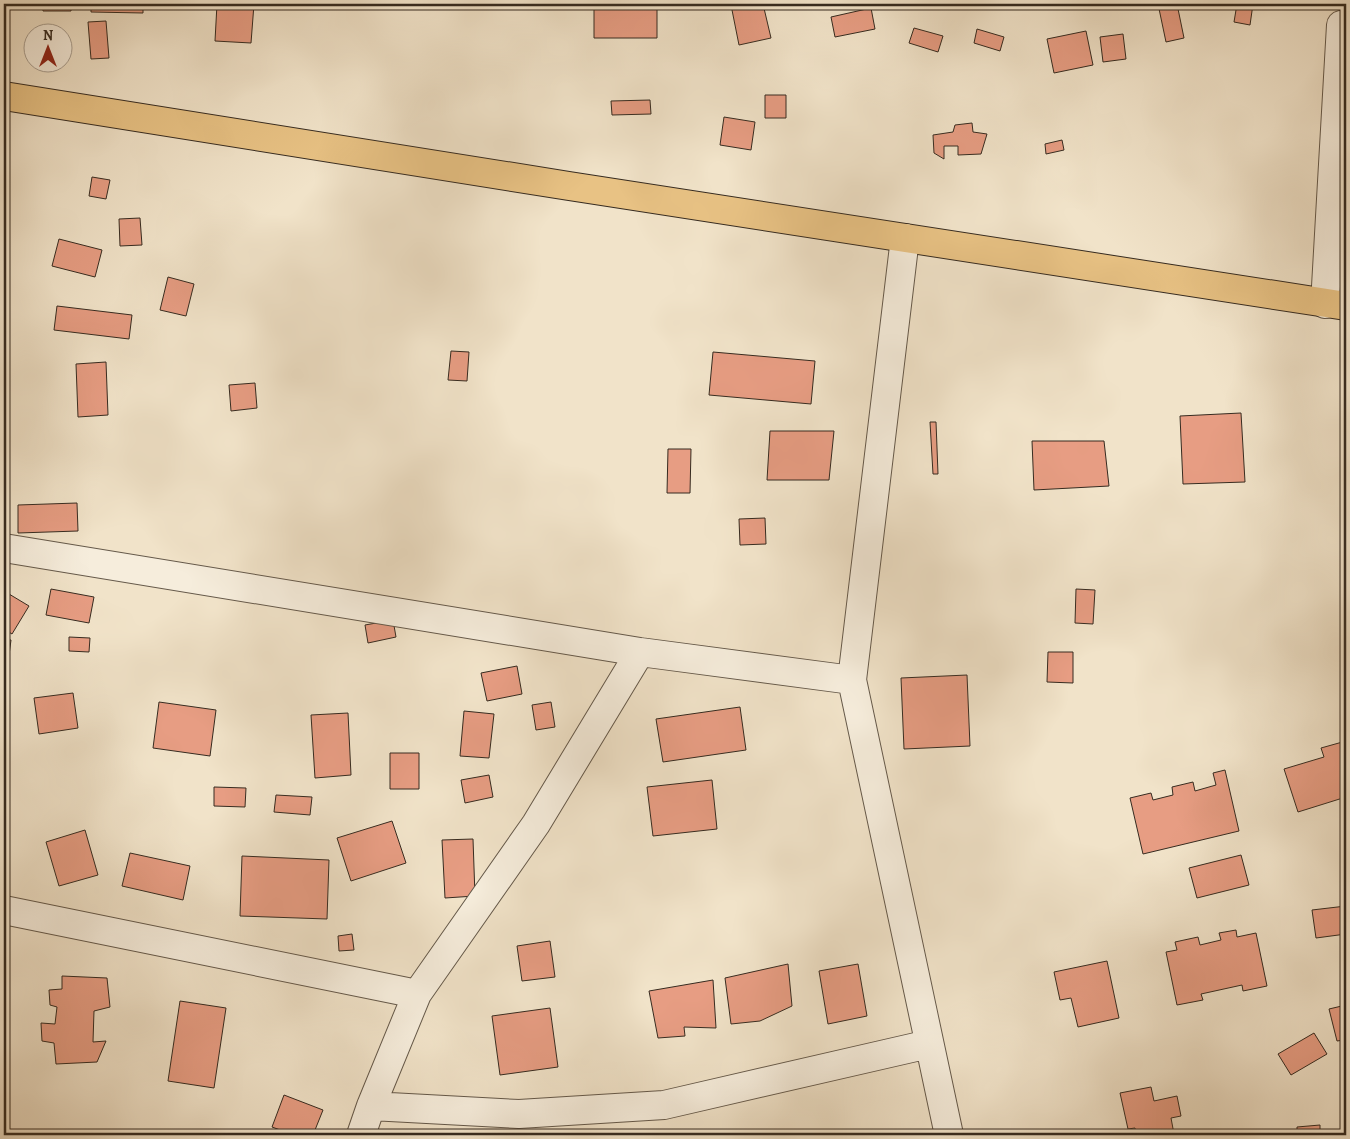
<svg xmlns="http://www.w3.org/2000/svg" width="1350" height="1139" font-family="Alegreya,serif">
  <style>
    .building { fill: #e79d83; stroke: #362b20 }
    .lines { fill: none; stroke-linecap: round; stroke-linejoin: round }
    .minor-casing { stroke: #65594a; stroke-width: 30 }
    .major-casing { stroke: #362b20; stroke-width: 30 }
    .minor { stroke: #f6eddc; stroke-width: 28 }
    .major { stroke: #e8c284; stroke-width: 28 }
  </style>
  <rect width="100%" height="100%" fill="#f1e3c9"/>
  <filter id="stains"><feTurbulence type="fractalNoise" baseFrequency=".004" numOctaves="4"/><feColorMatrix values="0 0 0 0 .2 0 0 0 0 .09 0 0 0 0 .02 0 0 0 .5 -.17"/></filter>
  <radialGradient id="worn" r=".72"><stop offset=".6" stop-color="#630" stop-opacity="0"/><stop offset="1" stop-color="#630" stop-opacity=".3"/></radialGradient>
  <path class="building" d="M43,4H71V11H43Z
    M91,4H143V13L91,12Z
    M217,4H254L251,43L215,41Z
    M594,4H657V38H594Z
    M738,4H763L771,38L739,45L731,5Z
    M1158,4H1177L1184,38L1166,42Z
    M1237,4H1253L1250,25L1234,22Z
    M871,8L875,29L835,37L831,17Z
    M106,21L109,58L91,59L88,22Z
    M914,28L943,36L938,52L909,43Z
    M977,29L1004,37L1000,51L974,43Z
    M1086,31L1093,65L1054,73L1047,39Z
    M1123,34L1126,59L1103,62L1100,37Z
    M765,95H786V118H765Z
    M650,100L651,114L612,115L611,101Z
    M724,117L755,122L751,150L720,145Z
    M972,123L973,132L987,134L981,154L958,155V146H944V159L934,153L933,135L953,132L955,125Z
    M1062,140L1064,150L1046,154L1045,144Z
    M92,177L110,180L106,199L89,196Z
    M140,218L142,245L120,246L119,219Z
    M59,239L102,250L95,277L52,266Z
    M168,277L194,284L186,316L160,310Z
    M57,306L132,315L129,339L54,330Z
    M451,351L469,352L467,381L448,380Z
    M713,352L815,361L811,404L709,395Z
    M4,355H7V381H4Z
    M106,362L108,415L78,417L76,364Z
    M255,383L257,408L231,411L229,385Z
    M1241,413L1245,482L1183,484L1180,416Z
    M930,422H936L938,474H933Z
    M770,431H834L829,480H767Z
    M1032,441H1104L1109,486L1034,490Z
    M668,449H691L690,493H667Z
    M77,503L78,531L18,533V505Z
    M765,518L766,544L740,545L739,519Z
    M51,589L94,597L89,623L46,615Z
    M1076,589L1095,590L1093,624L1075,623Z
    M4,591L29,606L12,634L4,629Z
    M393,620L396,637L368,643L365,625Z
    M69,637L90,638L89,652L69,651Z
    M4,639L11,640L6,678H4Z
    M1048,652H1073V683L1047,682Z
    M517,666L522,694L487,701L481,673Z
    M967,675L970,746L904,749L901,678Z
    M73,693L78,728L39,734L34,698Z
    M159,702L216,710L210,756L153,748Z
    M551,702L555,727L536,730L532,705Z
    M740,707L746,750L663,762L656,719Z
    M464,711L494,714L489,758L460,756Z
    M348,713L351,775L315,778L311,715Z
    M1346,741V797L1298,812L1284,769L1324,757L1321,748Z
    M390,753H419V789H390Z
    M1225,770L1239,831L1143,854L1130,798L1151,793L1153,800L1173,795L1172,787L1193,782L1195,791L1216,785L1213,773Z
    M489,775L493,797L465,803L461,780Z
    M712,780L717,829L653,836L647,787Z
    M214,787L246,788L245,807L214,806Z
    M276,795L312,797L310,815L274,812Z
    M392,821L406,863L351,881L337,838Z
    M85,830L98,875L59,886L46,842Z
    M473,839L475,896L445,898L442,840Z
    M130,853L190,866L183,900L122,886Z
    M1241,855L1249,885L1197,898L1189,868Z
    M242,856L329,860L327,919L240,916Z
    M1346,906V934L1316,938L1312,910Z
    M1236,930L1237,937L1256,933L1267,986L1243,991L1242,985L1201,994L1203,1000L1177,1005L1166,952L1177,950L1175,942L1198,937L1200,945L1221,940L1219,933Z
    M352,934L354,950L339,951L338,936Z
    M550,941L555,977L522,981L517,946Z
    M1107,961L1119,1018L1078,1027L1071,998L1060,1000L1054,972Z
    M788,964L792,1006L760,1021L731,1024L725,978Z
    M858,964L867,1016L828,1024L819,971Z
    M62,976L107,978L110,1007L94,1011L93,1042L106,1041L97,1062L56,1064L54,1043L42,1041L41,1023L55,1024L57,1007L50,1005L49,990L62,989Z
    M713,980L716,1028L684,1027L685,1036L658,1038L649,991Z
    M180,1001L226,1008L214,1088L168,1081Z
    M1346,1005V1049L1344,1040L1337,1041L1329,1009Z
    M550,1008L558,1067L500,1075L492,1016Z
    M1314,1033L1327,1054L1291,1075L1278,1054Z
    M1151,1087L1154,1101L1177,1096L1181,1116L1171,1118L1174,1134L1184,1132L1185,1135H1136L1135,1128L1128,1129L1120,1093Z
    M284,1095L323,1110L313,1135H294L272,1127Z
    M1320,1125V1135H1297V1127Z"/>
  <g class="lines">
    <g class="minor-casing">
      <path id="minor" d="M905,238L852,680L949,1135
        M1325,304L1341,25L1346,24
        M4,548L640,652L852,680
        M4,910L417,994
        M371,1106L519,1114L664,1105L929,1044
        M361,1135L371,1106L417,994L536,824L640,652"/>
    </g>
    <g class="major-casing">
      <path id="major" d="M4,96L569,186L1346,306"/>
    </g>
    <use href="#minor" class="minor"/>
    <use href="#major" class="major"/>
  </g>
  <rect width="1350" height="1139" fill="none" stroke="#f1e3c9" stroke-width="20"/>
  <rect x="5" y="5" width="1340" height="1129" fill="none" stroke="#362b20" stroke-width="2.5"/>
  <rect x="10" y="10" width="1330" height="1119" fill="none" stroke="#362b20"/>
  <g transform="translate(48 48)"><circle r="24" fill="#f6eddc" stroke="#a99f91"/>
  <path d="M0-4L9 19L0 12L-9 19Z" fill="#8f2418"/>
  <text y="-8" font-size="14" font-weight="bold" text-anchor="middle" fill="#362b20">N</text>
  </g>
  <rect width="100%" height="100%" filter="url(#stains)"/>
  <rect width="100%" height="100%" fill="url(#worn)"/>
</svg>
